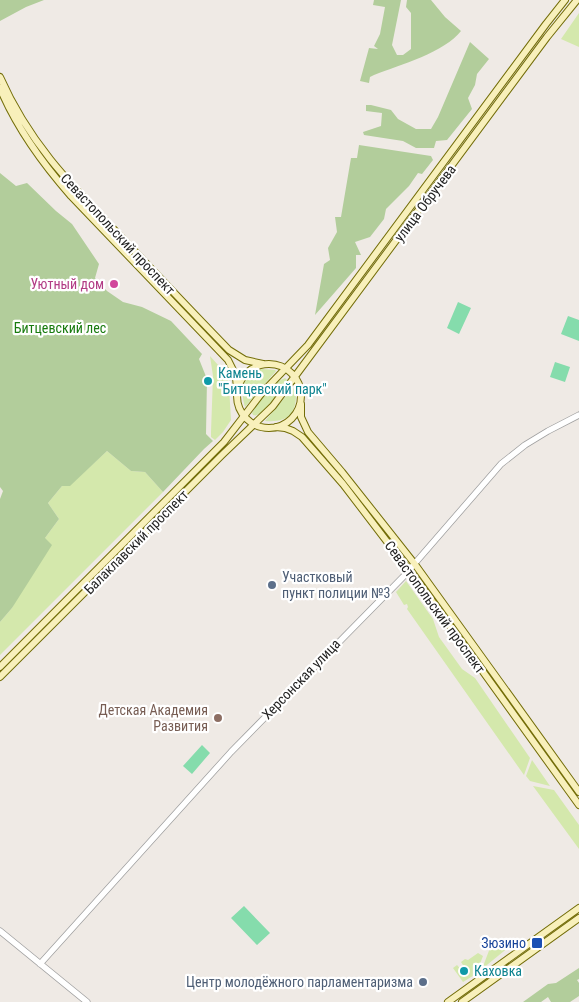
<svg xmlns="http://www.w3.org/2000/svg" width="579" height="1002" font-family="'Roboto Condensed',sans-serif">
  <style>
    .grass { fill: #d4e8ac }
    .forest { fill: #b2cd9b }
    .pitch { fill: #85dcac }
    .lines { fill: none; stroke-linecap: round; stroke-linejoin: round }
    .tertiary-casing { stroke: #a0a0a0; stroke-width: 7 }
    .secondary-casing { stroke: #736d08; stroke-width: 8 }
    .tertiary { stroke: #fff; stroke-width: 5.5 }
    .secondary { stroke: #f8f0bb; stroke-width: 6 }
    .hotel-dot { fill: #d1479c; stroke: #fff; stroke-width: 2 }
    .culture-dot { fill: #0f9aa8; stroke: #fff; stroke-width: 2 }
    .service-dot { fill: #5c6f8a; stroke: #fff; stroke-width: 2 }
    .education-dot { fill: #8d6e63; stroke: #fff; stroke-width: 2 }
    .transit-dot { fill: #1a4fb4; stroke: #fff; stroke-width: 2 }
    .labels { text-anchor: middle; stroke-width: 4.5; stroke-linejoin: round; paint-order: stroke }
    .street-label { font-size: 14px; fill: #1f1f1f; stroke: #fff }
    .hotel-label { font-size: 14px; fill: #b23c85; stroke: #fff; text-anchor: end }
    .park-label { font-size: 14px; fill: #187b0f; stroke: #fff }
    .culture-label { font-size: 14px; fill: #0d838f; stroke: #fff; text-anchor: start }
    .service-label { font-size: 14px; fill: #4e5e75; stroke: #fff; text-anchor: start }
    .education-label { font-size: 14px; fill: #785e54; stroke: #fff; text-anchor: end }
    .transit-label { font-size: 14px; fill: #164399; stroke: #fff; text-anchor: end }
  </style>
  <rect width="100%" height="100%" fill="#efeae5"/>
  <path class="grass" d="M579,13V47L561,39Z
    M210,356L227,375L229,386L231,420L223,432L215,440L211,437V432L213,376Z
    M262,369L275,370L276,371L245,407C240,392 242,371 262,369Z
    M285,378L287,380C286,387 264,414 257,415C256,416 254,415 253,415L252,413C259,400 271,383 285,378Z
    M293,388L296,391C297,414 288,423 265,421Z
    M107,451L131,471L145,472L163,492L0,655V622L12,608L45,538L59,519L48,503L62,486L70,485Z
    M406,581L433,619L439,637L462,669L475,678L530,758L524,775L407,609L408,607L407,604L404,605L396,592Z
    M532,760L550,786L530,781L526,776Z
    M533,786L554,790L579,825V849Z
    M504,939L509,947L482,969L490,948Z
    M478,953L483,956L476,974L463,982L453,968L457,965L464,973L467,971L461,962L465,959L468,960Z"/>
  <path class="forest" d="M0,0H44L26,7L0,21Z
    M374,0H401L392,45L397,55H403L411,49V13L406,7L407,0H431L445,17L461,31C445,52 400,65 374,75L370,77L369,83L360,81L369,48L378,49L374,46L380,34L385,7L373,5Z
    M470,42L489,59L477,74L475,85L468,98L472,109L447,140L436,141L434,148H416L403,141L364,135L363,132L381,126L382,113L366,111V105H371L391,110L398,119L416,129H431L438,117Z
    M359,145L431,156L433,160L422,174L418,173L409,186L386,209L384,219L370,237L355,242L361,255H356V268L315,315L324,264L330,260L328,248L337,232L335,217H341L351,158H357Z
    M0,173L16,186L27,183L56,211L72,224L99,264L95,278L107,291L123,302L142,307L171,321L202,354L199,359L207,379L206,434L213,441L204,449L163,492L145,472L131,471L107,451L70,486H62L48,503L59,519L45,538L52,545L12,608L0,622V499L3,491L0,487Z
    M579,968V979L577,980L579,983V996L570,1002H551L548,997L541,1002H523L548,984L556,983Z"/>
  <path class="pitch" d="M458,302L471,308L459,334L447,328Z
    M568,316L579,320V341L561,334Z
    M555,362L570,367L565,382L550,377Z
    M202,745L210,753L192,774L183,766Z
    M244,906L270,933L257,945L231,918Z"/>
  <g class="lines">
    <g class="tertiary-casing">
      <path id="tertiary" d="M0,931L87,1002
        M40,964L231,752L403,577L501,464L525,445L548,431L579,415"/>
    </g>
    <g class="secondary-casing">
      <path id="secondary" d="M0,77C30,145 73,187 124,240C159,277 194,314 229,350L245,360L263,364
        M0,88C17,129 42,163 71,196L228,360L236,376L237,391
        M237 396a32 32 0 1 1 64 0a32 32 0 1 1-64 0Z
        M301,404V417L308,432L342,472L414,563L579,792
        M276,427L285,428L293,431L302,437L343,484L427,594L579,805
        M0,667L224,442L261,394L308,345L546,24L565,0
        M0,677L222,455L273,406L547,37L577,0
        M448,1002L579,908
        M462,1002L579,918"/>
    </g>
    <use href="#tertiary" class="tertiary"/>
    <use href="#secondary" class="secondary"/>
  </g>
  <circle class="hotel-dot" cx="114" cy="284" r="5"/>
  <g class="culture-dot">
    <circle cx="208" cy="381" r="5"/>
    <circle cx="464" cy="971" r="5"/>
  </g>
  <g class="service-dot">
    <circle cx="272" cy="585" r="5"/>
    <circle cx="423" cy="982" r="5"/>
  </g>
  <circle class="education-dot" cx="218" cy="718" r="5"/>
  <rect class="transit-dot" x="531" y="937" width="12" height="12" rx="2.5"/>
  <g class="labels">
    <g class="street-label">
      <text transform="translate(425 203) rotate(-53)" y="5">улица Обручева</text>
      <text transform="translate(118 234) rotate(47)" y="5">Севастопольский проспект</text>
      <text transform="translate(136 542) rotate(-45)" y="5">Балаклавский проспект</text>
      <text transform="translate(435 607) rotate(54)" y="5">Севастопольский проспект</text>
      <text transform="translate(301 679) rotate(-46)" y="5">Херсонская улица</text>
    </g>
    <g class="hotel-label">
      <text x="104" y="289">Уютный дом</text>
    </g>
    <g class="park-label">
      <text x="60" y="333">Битцевский лес</text>
    </g>
    <g class="culture-label">
      <text x="218" y="378">Камень<tspan x="218" dy="16">"Битцевский парк"</tspan></text>
      <text x="474" y="976">Каховка</text>
    </g>
    <g class="service-label">
      <text x="282" y="582">Участковый<tspan x="282" dy="16">пункт полиции №3</tspan></text>
      <text x="413" y="987" text-anchor="end">Центр молодёжного парламентаризма</text>
    </g>
    <g class="education-label">
      <text x="208" y="715">Детская Академия<tspan x="208" dy="16">Развития</tspan></text>
    </g>
    <g class="transit-label">
      <text x="526" y="948">Зюзино</text>
    </g>
  </g>
</svg>
